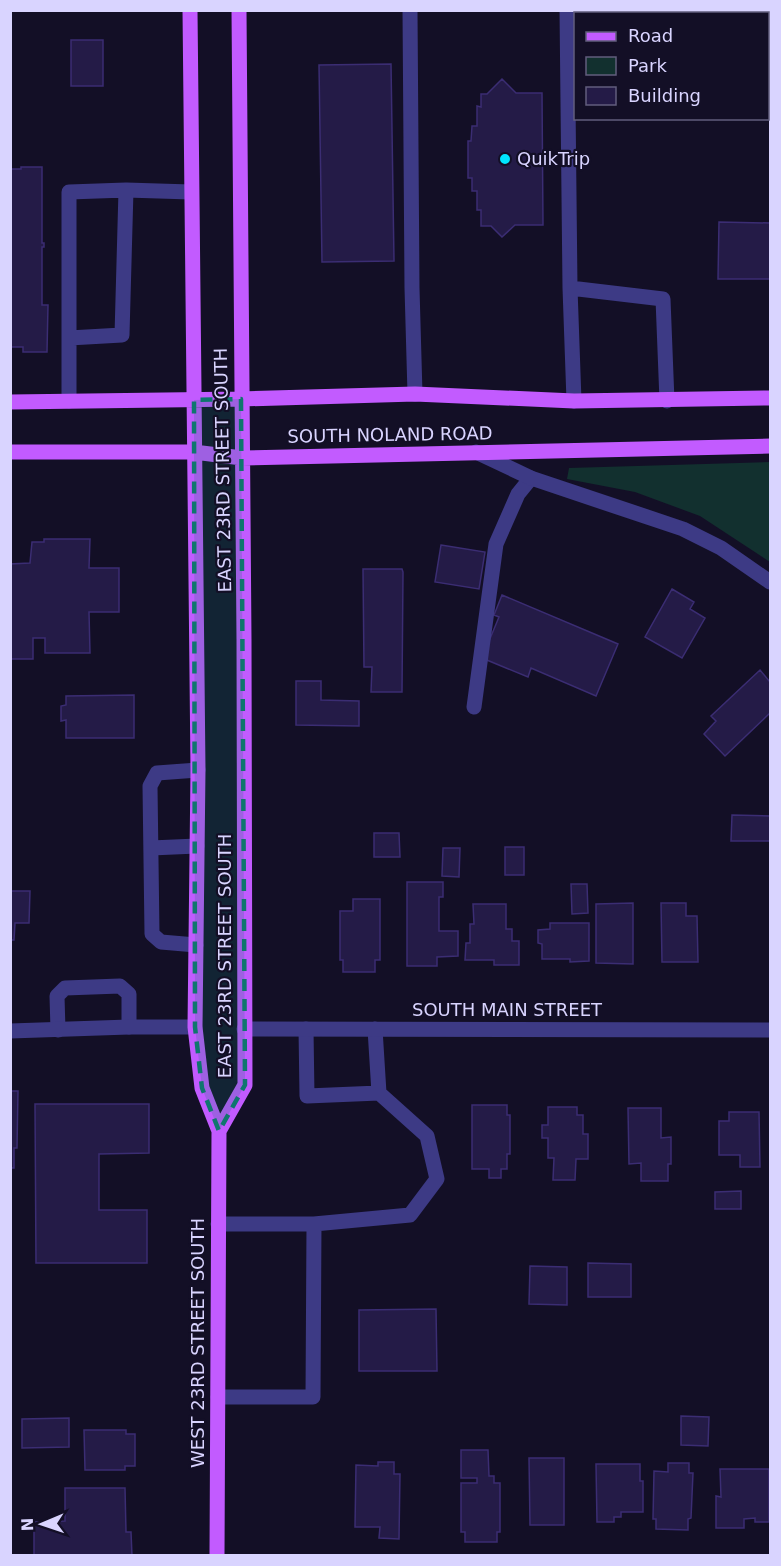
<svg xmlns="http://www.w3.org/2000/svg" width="781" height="1566" font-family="'DejaVu Sans',sans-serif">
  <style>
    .green { fill: #12302f }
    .building { fill: #241b47; stroke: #3b2d73; stroke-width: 1.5 }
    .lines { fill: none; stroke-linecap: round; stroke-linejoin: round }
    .lane { stroke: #3d3a85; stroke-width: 15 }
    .street { stroke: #3d3a85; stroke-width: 15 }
    .primary { stroke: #c25bff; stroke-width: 15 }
    .marked { fill: #0f766e; fill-opacity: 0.2; stroke: #0f766e; stroke-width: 4.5; stroke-dasharray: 12 8; stroke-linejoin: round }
    .poi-dot { fill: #00e5ff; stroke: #130f26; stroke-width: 2 }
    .labels { text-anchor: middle; stroke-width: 4.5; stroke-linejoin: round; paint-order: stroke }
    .poi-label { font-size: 18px; fill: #d9d4ff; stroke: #130f26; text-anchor: start }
    .street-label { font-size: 18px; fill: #d9d4ff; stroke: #130f26 }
  </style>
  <rect width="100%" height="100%" fill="#130f26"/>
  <path class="green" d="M770,462V562L700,516L635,492L567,479L569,468Z"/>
  <path class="building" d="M687,10H727V14H687Z
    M768,21H770V100H768Z
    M71,40H103V86H71Z
    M391,64L394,261L322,262L319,65Z
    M502,79L516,93H542L543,225H515L502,237L491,226H481V210H477V191H472V178H468V141H471L472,126H477V106L481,107V94H487Z
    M21,167H42V243H44V247H42V305H48L47,352H23V347H10V169H21Z
    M719,222L770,223V279H718Z
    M44,539H90L89,568H119V612H89L90,653H45V638H33V659H10V564L30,563L32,542H44Z
    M441,545L485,552L479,589L435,582Z
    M363,569H402L403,572L402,692H371L372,667H364Z
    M672,589L694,602L690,609L705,618L682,658L645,637Z
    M502,595L618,644L596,696L531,668L528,677L482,658L499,617L494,615Z
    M760,670L770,682V713L725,756L704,734L716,721L711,716Z
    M296,681H321V700L359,701V726L296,725Z
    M134,695V738H66V720L61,721V706L66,705V696Z
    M732,815L770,816V841H731Z
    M374,833H399L400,857H374Z
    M505,847H524V875H505Z
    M443,848H460L459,877L442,876Z
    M407,882H443V897H439V931H458V956L437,957V966H407Z
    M571,884H587L588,913L572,914Z
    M10,891H30L29,923H15L14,940H10Z
    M353,899H380V960H375V972H343V960H340V911H353Z
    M633,903V964L596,963V904Z
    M661,903H686V916H697L698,962H662Z
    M473,904H506V929H512V941H519V965H494V960H465L466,943H470V924H474Z
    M550,923H589V961L570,962V959H542V944L538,943V930L550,929Z
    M10,1091H18L17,1148H14V1168H10Z
    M35,1104H149V1153L99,1154V1210H147V1263H36Z
    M472,1105H507V1115H510V1154H507V1169H501V1178H489V1169H472Z
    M548,1107H577V1115H583V1134H588V1159H576L575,1180H553L554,1158H548V1138H542V1125H548Z
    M628,1108H661V1138L671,1137V1164H668V1181H641V1163L629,1164Z
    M729,1112H759L760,1167H740V1155H719V1121H729Z
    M741,1191V1209H715V1192Z
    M588,1263L631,1264V1297H588Z
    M530,1266L567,1267V1305L529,1304Z
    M436,1309L437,1371H359V1310Z
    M681,1416L709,1417L708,1446L681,1445Z
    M69,1418V1447L22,1448V1419Z
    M84,1430H126V1434H135V1466H125V1470H85Z
    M461,1450H488L489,1476H494V1483H500V1532H497V1542H465V1532H461V1483H477V1478H461Z
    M529,1458H564V1525H530Z
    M378,1462H394V1474H400L399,1539L379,1538L380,1527H355L356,1465L378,1466Z
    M668,1463H689V1473H693L691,1518L688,1519V1530L656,1529V1519H653L654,1471L668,1472Z
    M596,1464H640V1481H643V1512H621V1517H614V1522H597Z
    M720,1469H769V1522H755V1518L744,1519V1528H716V1496L721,1497Z
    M65,1488H125L126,1532H131L132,1556H34V1522L65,1521Z"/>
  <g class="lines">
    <path class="lane" d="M410,10L412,288L415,394
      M567,10L570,288L574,401
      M570,288L663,299L667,401
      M69,338V192L126,190
      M69,401V338L122,335L126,190L191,192
      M474,707L496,544L518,494L531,478
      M151,848L197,846
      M196,945L161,942L152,934L150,786L157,773L198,770
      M306,1029L307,1096L379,1093L375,1029
      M58,1030L57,996L65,988L120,986L129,994V1027
      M314,1224L410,1215L437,1179L427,1136L379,1093
      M218,1397H313L314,1224H218"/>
    <path class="street" d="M476,452L531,478L683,529L721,548L770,582
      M244,1029L770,1030
      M10,1031L129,1027H195"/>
    <path class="primary" d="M190,10L198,770L195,1027L202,1088L219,1131L217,1556
      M10,402L241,399L415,394L574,401L770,398
      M10,452H194L242,458L770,446
      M219,1131L245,1085L244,639L239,10"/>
  </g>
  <path class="marked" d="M241,399L245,1085L219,1131L202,1088L195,1027L194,400Z"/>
  <circle class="poi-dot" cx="505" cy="159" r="6"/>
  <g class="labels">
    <g class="poi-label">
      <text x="517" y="165">QuikTrip</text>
    </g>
    <g class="street-label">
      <text transform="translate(390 435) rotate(-1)" y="6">SOUTH NOLAND ROAD</text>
      <text transform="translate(223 470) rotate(-91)" y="6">EAST 23RD STREET SOUTH</text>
      <text transform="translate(225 956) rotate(-90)" y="6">EAST 23RD STREET SOUTH</text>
      <text x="507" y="1016">SOUTH MAIN STREET</text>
      <text transform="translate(198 1343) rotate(-90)" y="6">WEST 23RD STREET SOUTH</text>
    </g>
  </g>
  <rect width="781" height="1566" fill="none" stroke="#d9d4ff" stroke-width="24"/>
  <rect x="574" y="12" width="195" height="108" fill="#130f26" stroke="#625e7d" stroke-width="1.5"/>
  <rect x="586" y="32" width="30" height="9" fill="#c25bff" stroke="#625e7d" stroke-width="1.5"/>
  <text x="628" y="42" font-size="18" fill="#d9d4ff">Road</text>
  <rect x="586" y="57" width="30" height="18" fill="#12302f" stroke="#625e7d" stroke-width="1.5"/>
  <text x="628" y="72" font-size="18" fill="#d9d4ff">Park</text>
  <rect x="586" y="87" width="30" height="18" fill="#241b47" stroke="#625e7d" stroke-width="1.5"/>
  <text x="628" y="102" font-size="18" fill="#d9d4ff">Building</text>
  <g transform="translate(42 1524) rotate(268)" stroke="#130f26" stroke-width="4.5" paint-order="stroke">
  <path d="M0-4.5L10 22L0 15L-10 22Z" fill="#d9d4ff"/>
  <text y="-9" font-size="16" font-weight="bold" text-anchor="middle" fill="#d9d4ff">N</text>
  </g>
</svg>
